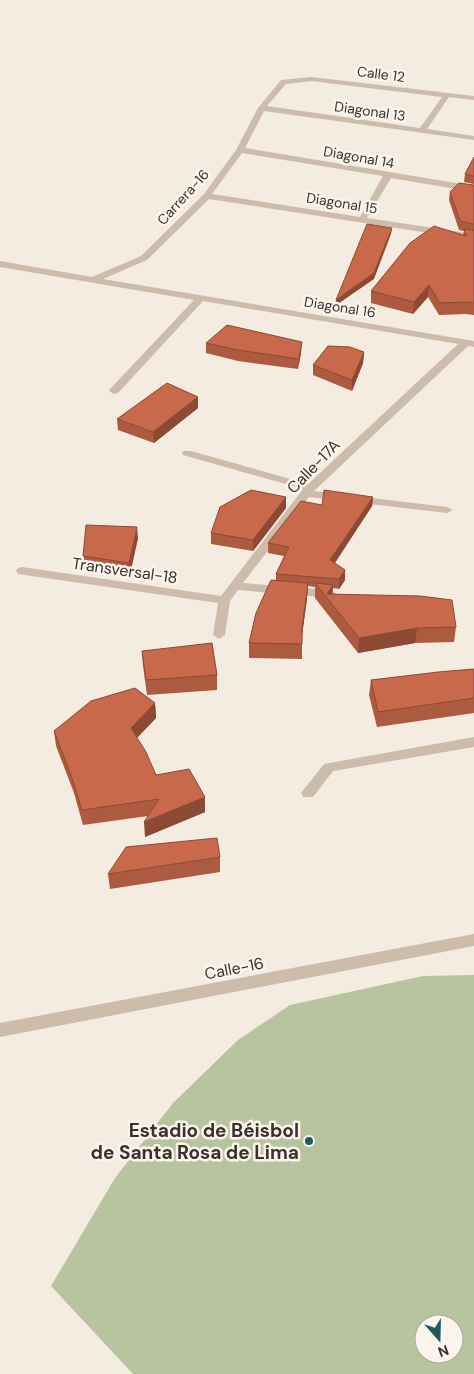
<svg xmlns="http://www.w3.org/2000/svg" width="474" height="1374" font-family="'DM Sans',sans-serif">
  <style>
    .green { fill: #b8c4a0; fill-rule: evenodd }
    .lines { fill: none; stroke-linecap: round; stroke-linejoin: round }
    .minor { fill: #cdbbac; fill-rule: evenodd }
    .wall { fill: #ac5a40 }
    .shaded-wall { fill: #8c4a34 }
    .building { fill: #c8694b; stroke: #8c4a34 }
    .poi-dot { fill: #1f5a5e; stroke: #fbf5ee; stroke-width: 2 }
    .labels { text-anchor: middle; stroke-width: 5; stroke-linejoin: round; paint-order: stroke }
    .far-street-label { font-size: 14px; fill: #3b302b; stroke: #fbf5ee }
    .street-label { font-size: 16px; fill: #3b302b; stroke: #fbf5ee }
    .near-poi-label { font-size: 19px; font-weight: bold; fill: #3b302b; stroke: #fbf5ee; text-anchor: end }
  </style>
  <rect width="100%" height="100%" fill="#f4ebe1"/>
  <path class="green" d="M474,975V1374H133L51,1286L115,1178L173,1103L238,1040L290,1005L423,976ZM424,1324H454V1354H424Z"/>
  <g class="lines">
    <path class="minor" d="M311,77L474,96V100L449,97L427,129L474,136V140L264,111L245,148L474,186V192L391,178L367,218L474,234V240L209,199L147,260L103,279L474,341V347L468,346L314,491L447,507L453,510L447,513L309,497L243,583L331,590L337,594L331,598L238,590L230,601L225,635L219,639L213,635L218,603L18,574L16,571L18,568L22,567L221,596L303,489L183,455L182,453L183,451H191L308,484L458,344L203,301L118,393L114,394L109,391L110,389L194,300L0,267V261L92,277L141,256L204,194L236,150L258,108L281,80ZM311,81L442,97L420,128L267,106L286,84ZM242,153L383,176L360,217L212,194Z
      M474,737V747L333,771L313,797H303L301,793L324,764Z
      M474,934V946L0,1037V1023Z"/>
  </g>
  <path class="wall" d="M474,157V184L464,182L465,174Z
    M474,185V315L466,314L439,315L428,297L413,314L371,303V291L463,235L464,231L459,230L449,200L450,192Z
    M206,343L301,353L298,369L238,361L206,353Z
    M364,352L363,363L352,391L313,375V365Z
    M198,397V408L154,443L118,430L117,419Z
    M286,497V508L253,551L211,544V533Z
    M373,497L372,506L335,563L345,570V580L339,589L333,588L332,594L456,627L454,642L415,643L358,653L315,598V587L308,586L307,598L302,636V659L249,658V643L276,580V574L284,556L268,553V543L322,505Z
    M138,538L130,574L84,567L83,556Z
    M142,651L217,675V690L147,695L143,666Z
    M474,669V713L377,727L369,695L371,680Z
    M155,703L156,718L137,738L156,775L205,812L145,837L148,816L83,825L74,793L56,746L54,731Z
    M220,857V872L110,889L108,874Z"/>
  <path class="shaded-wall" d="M392,228L391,234L374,279L335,306L336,300Z
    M429,285L428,297L413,314L414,302Z
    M302,342L301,353L298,369L299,359Z
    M364,352L363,363L352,391V380Z
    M198,397V408L154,443L153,432Z
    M286,497V508L253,551V540Z
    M373,497L372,506L330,570V560Z
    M137,527L138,538L130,574L129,563Z
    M345,570V580L339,589V579Z
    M308,583L307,598L301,643L302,628Z
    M333,585L332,600L327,594Z
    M417,628L415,643L358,653L359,638Z
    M155,703L156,718L132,743L131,728Z
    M205,797V812L145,837L144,822Z"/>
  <path class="building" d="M474,157V176L465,174Z
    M459,183L474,185V224L460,221L450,192Z
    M367,224L392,228L374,273L336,300Z
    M434,226L466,236L464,229L474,230V303L468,302L440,303L429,285L414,302L371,291L410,243Z
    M227,325L302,342L299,359L238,350L206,343Z
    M328,346L350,347L364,352L352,380L313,365Z
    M167,383L198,397L153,432L117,419Z
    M251,490L286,497L253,540L211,533L220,507Z
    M324,490L373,497L330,560L345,570L339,579L276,574L289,547L268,543L301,501L322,505Z
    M86,525L137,527L129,563L83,556Z
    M271,580L308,583L302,628V644L249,643L256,613Z
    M315,583L333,585L327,594L420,596L452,600L456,627L417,628L359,638Z
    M212,643L217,675L146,680L142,651Z
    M474,669V698L378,712L371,680L438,672Z
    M135,688L155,703L131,728L146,752L156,775L189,769L205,797L144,822L159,799L82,810L72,778L54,731L91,701Z
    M217,838L220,857L108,874L126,847Z"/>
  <circle class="poi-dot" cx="309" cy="1141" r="5"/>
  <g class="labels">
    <g class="far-street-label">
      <text transform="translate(381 74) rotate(7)" y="5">Calle 12</text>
      <text transform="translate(370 111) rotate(8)" y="5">Diagonal 13</text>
      <text transform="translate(359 157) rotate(10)" y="5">Diagonal 14</text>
      <text transform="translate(183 197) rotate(-48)" y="5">Carrera-16</text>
      <text transform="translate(342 203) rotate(9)" y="5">Diagonal 15</text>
      <text transform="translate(340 307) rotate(9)" y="5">Diagonal 16</text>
    </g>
    <g class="street-label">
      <text transform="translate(313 466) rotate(-46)" y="6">Calle-17A</text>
      <text transform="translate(125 570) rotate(8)" y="6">Transversal-18</text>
      <text transform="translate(234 968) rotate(-11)" y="6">Calle-16</text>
    </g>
    <g class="near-poi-label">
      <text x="299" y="1137">Estadio de Béisbol<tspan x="299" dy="22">de Santa Rosa de Lima</tspan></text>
    </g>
  </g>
  <g transform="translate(439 1339) rotate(160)"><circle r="24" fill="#fbf5ee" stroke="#aea6a0"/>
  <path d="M0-4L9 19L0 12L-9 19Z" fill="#1f5a5e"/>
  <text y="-8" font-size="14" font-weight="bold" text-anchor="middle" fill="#3b302b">N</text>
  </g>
</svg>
